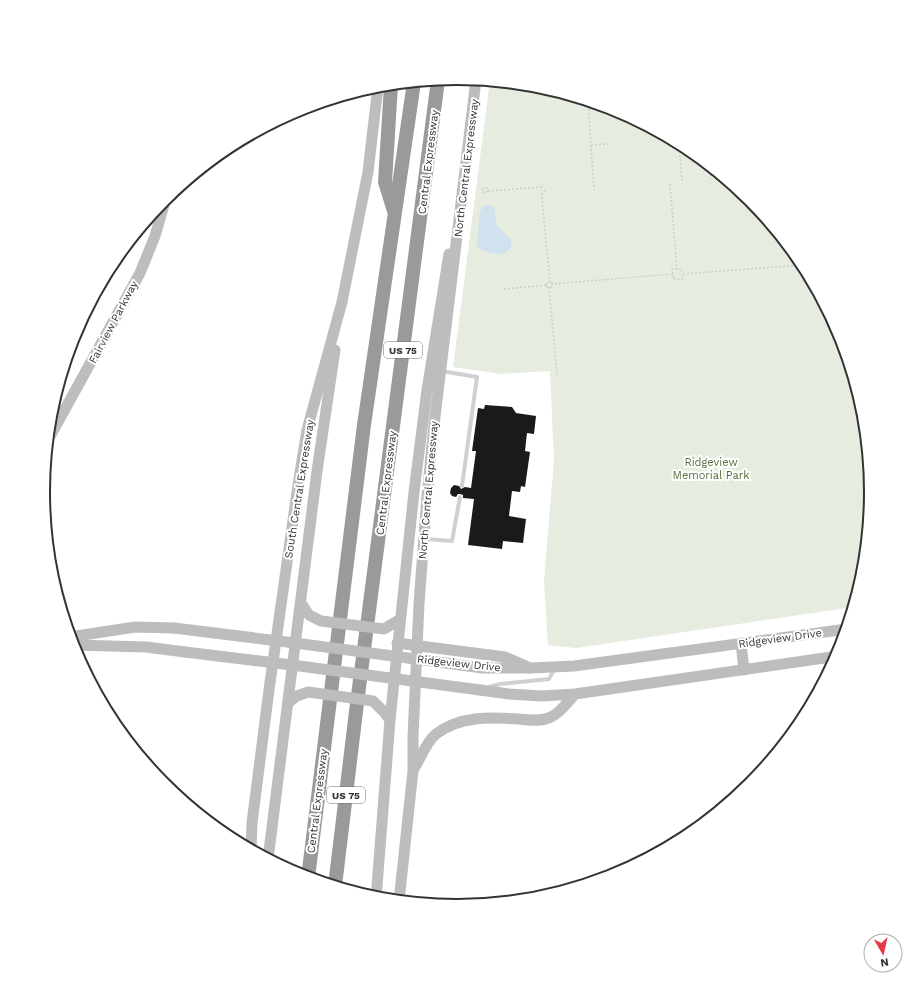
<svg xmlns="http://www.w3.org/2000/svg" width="915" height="985" font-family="'Work Sans',sans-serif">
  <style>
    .green { fill: #e6ecdf }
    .water { fill: #cfe2ee }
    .building { fill: #1a1a1a }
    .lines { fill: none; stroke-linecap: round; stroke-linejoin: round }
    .path { stroke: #cdcdcd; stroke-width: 1.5; stroke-dasharray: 2 2; stroke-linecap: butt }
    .lane { stroke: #d0d0d0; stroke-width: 4 }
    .secondary { stroke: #bdbdbd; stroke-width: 11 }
    .highway { stroke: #9a9a9a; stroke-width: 14 }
    .secondary-bridge { stroke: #bdbdbd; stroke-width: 11 }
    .labels { text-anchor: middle; stroke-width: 4; stroke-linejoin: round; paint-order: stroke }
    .shield { fill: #fff; stroke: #707070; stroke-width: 1 }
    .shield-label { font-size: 10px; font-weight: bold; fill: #333 }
    .street-label { font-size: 11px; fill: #333; stroke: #fff }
    .park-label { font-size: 11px; fill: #56703f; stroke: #fff }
    .rim { fill: none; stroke: #333; stroke-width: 2 }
  </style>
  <rect width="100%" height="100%" fill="#fff"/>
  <path class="green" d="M490,81L539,86L616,110L688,148L751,200L802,262L841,334L864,412L872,493L864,574L854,607L576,648L548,645L544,581L554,460L550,371L501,374L453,367Z"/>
  <path class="water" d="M485,205H488L494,207L497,225L502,231L511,239V248L505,253C496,255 483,253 477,246L480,211Z"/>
  <path class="building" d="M485,405L512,407L516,413L536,416L534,434L527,433L525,451L530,452L525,487L521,486L520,492L512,491L509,516L526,519L523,543L503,541L502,549L468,545L474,499L463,498V495L460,494H458L456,497L452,496L450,493L451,488L454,485L459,486L461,489L465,487L471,488L476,451H472L478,408L484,409Z"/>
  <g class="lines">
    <path class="path" d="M588,101L594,190
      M679,143L682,183
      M591,145L608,144
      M710,166L711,179
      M719,173V175
      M670,184L677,269
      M482.5 190a2.5 2.5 0 1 1 5 0a2.5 2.5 0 1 1-5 0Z
      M545,190L542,195V200L550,282
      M488,191L542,187
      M752,208H758
      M673,274L672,269H682V274
      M547,285V282H552V284
      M549,287L557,375
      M504,289L547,285V287H552V284L673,274V279H683L682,274L803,265"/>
    <path class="lane" d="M441,371L477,377L462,486
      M426,539L452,541L460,497
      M489,687L500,684L549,679L555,668"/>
    <path class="secondary" d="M48,440L140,273L155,236L166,198
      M70,637L135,627L174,628
      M741,643L744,670
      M73,645L146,647L185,652
      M530,668L574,666L847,629
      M480,690L509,694L541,696L575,694L838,656
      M413,770C421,759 425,743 436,734C459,716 490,717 518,719C528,720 541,722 551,717C561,712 568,702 575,694
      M251,850L252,823L269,690L298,485L307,430L342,302L368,172L378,86
      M268,859L317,471L335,350
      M376,899L390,720L414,492L427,390L449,254
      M399,901L413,771V737L419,604L427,496L434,425L476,80"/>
    <path class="highway" d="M391,85L385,182L394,211
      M308,878L364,425L414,82
      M335,886L357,703L438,80"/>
    <path class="secondary-bridge" d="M301,603L309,615L321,621L384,629L399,620
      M174,628L295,643L483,668H530
      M397,643L505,657L526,666
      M185,652L292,665L480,690
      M288,703L297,696L308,692L373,701L384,712L390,720"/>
  </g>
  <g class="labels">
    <g class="shield">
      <rect x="384" y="342" width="38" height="16" rx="3"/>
      <rect x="327" y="787" width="38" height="16" rx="3"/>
    </g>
    <g class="shield-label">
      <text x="403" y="354">US 75</text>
      <text x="346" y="799">US 75</text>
    </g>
    <g class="street-label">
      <text transform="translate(428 162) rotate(-83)" y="4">Central Expressway</text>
      <text transform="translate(466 168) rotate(-83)" y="4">North Central Expressway</text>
      <text transform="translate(113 322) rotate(-62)" y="4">Fairview Parkway</text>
      <text transform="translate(386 483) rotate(-83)" y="4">Central Expressway</text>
      <text transform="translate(299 489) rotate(-81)" y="4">South Central Expressway</text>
      <text transform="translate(428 490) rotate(-85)" y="4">North Central Expressway</text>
      <text transform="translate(780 638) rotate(-8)" y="4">Ridgeview Drive</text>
      <text transform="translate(459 663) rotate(6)" y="4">Ridgeview Drive</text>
      <text transform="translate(317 801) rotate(-83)" y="4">Central Expressway</text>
    </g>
    <g class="park-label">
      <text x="711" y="466">Ridgeview<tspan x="711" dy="13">Memorial Park</tspan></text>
    </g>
  </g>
  <path d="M0 0H915V985H0ZM50 492a407 407 0 1 1 814 0a407 407 0 1 1-814 0Z" fill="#fff" fill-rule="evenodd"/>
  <path class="rim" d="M50 492a407 407 0 1 1 814 0a407 407 0 1 1-814 0Z"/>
  <g transform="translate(883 953) rotate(171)"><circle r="19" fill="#ffffff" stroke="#adadad"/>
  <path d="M0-3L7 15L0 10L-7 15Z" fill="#e63946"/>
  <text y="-6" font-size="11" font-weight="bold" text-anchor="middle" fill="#333333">N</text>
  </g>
</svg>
